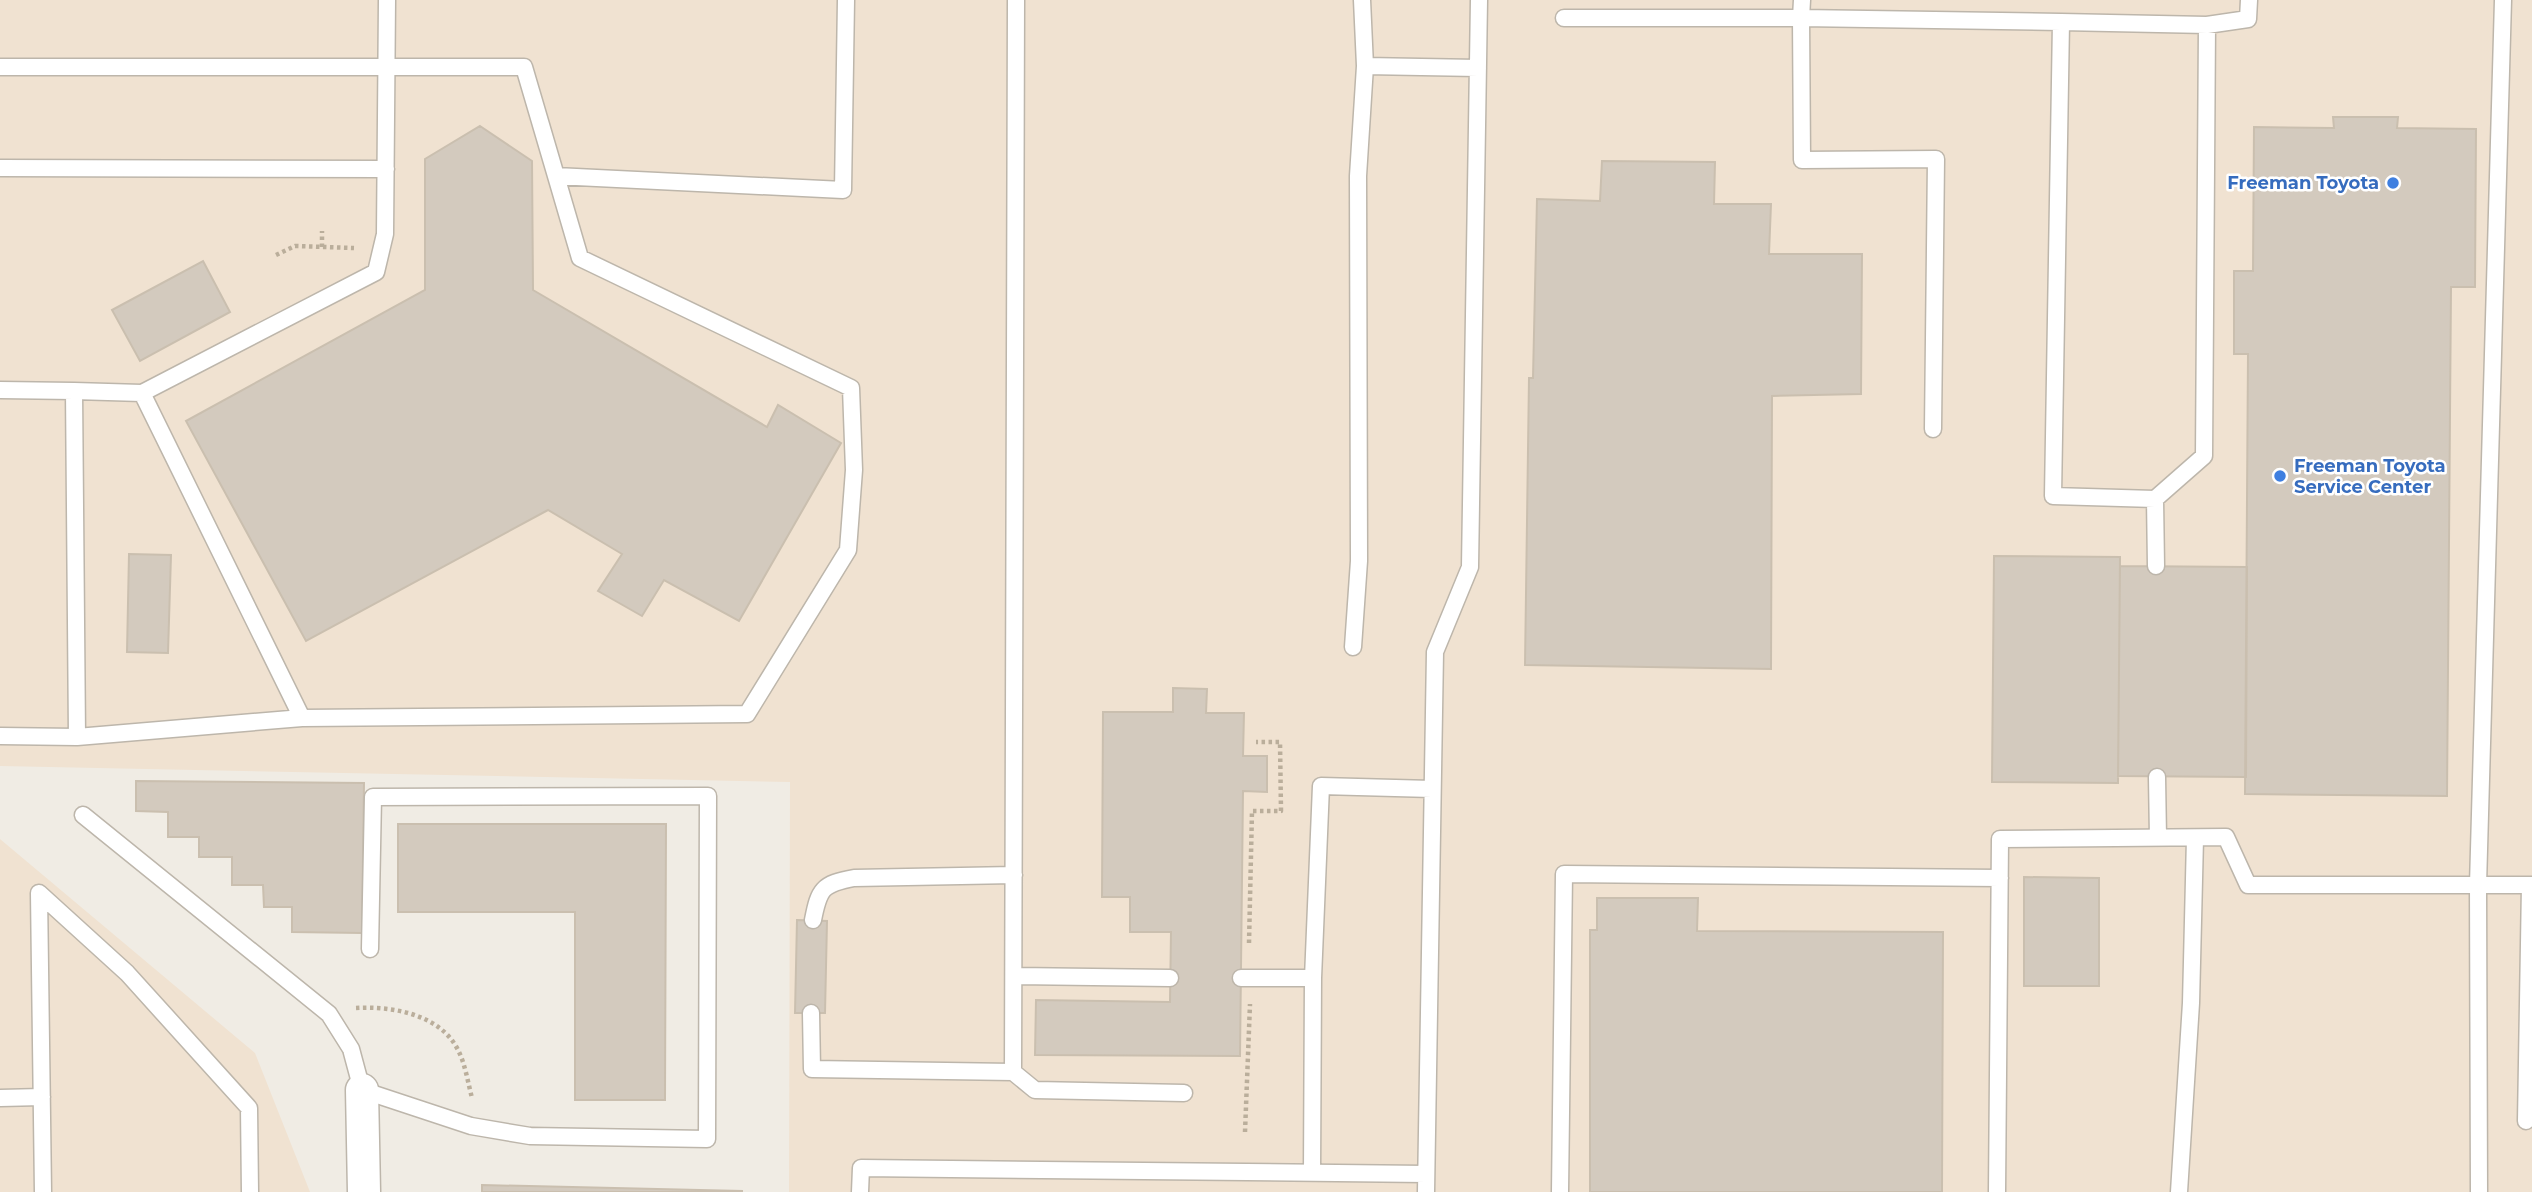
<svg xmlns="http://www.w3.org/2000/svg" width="2532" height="1192" font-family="Montserrat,sans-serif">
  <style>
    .commercial { fill: #f0e2d1 }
    .building { fill: #d3cabe; stroke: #cabfaf; stroke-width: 2 }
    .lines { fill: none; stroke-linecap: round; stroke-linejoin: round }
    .service-casing { stroke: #bdb6ab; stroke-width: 19 }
    .minor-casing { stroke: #bdb6ab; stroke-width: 35 }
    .path { stroke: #baae9b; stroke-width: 4.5; stroke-dasharray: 3.5 3.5; stroke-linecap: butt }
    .service { stroke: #fff; stroke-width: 16 }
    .minor { stroke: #fff; stroke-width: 32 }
    .shop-dot { fill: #3f7fe0; stroke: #fff; stroke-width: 2.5 }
    .labels { text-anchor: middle; stroke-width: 5; stroke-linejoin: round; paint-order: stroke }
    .shop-label { font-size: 18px; font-weight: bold; fill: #366cbe; stroke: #fff; text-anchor: end }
  </style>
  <rect width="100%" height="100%" fill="#f0ece4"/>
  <path class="commercial" d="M0,0H2532V1192H789L790,782L0,766Z
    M0,839L255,1053L310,1192H0Z"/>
  <path class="building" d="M2333,117H2398L2397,128L2476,129L2475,287H2451L2447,796L2245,794L2248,354H2234V271H2253L2254,127L2334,128Z
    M480,126L532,161L533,290L767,427L778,405L841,443L739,621L664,580L642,616L598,591L622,554L548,510L306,641L186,421L425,290V159Z
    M1602,161L1715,162L1714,204H1771L1769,254H1862L1861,394L1772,396L1771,669L1525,665L1529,378H1533L1537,199L1600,201Z
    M203,261L230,312L140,361L112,310Z
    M129,554L171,555L168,653L127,652Z
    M1994,556L2120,557L2118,783L1992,782Z
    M2120,566L2247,567L2246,777L2118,776Z
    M1173,688L1207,689L1206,713H1244L1243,756H1267V792L1243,791L1240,1056L1035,1055L1036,1000L1170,1002L1171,932H1130V897H1102L1103,712H1173Z
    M136,781L364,783L362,933L292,932V907H264L263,885H232V857H199V837H168V812L136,811Z
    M398,824H666L665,1100H575V912H398Z
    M2024,877L2099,878V986H2024Z
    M1597,898H1698L1697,931L1943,932L1942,1192H1590V930H1597Z
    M797,920L827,921L825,1013H795Z
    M482,1185L742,1191V1192H482Z"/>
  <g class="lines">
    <g class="service-casing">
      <path id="service" d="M1016,0L1013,1072L1035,1090L1184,1093
        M1362,0L1365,66L1478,68
        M1802,0L1801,18L2061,22
        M1564,18H1801L1802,160L1936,159L1933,429
        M2207,25L2204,456L2155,499L2053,496L2061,22L2207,25L2248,19L2249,0
        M0,67H524L556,176
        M0,168L386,169
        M0,390L74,391L77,737
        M74,391L142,393L302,718L747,714L848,550L854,470L851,388L580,258L556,176L843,190L846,0
        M142,393L376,272L385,234L387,0
        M2155,499L2156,566
        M1353,647L1359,561L1358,176L1365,66
        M0,736L77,737L302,718
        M2157,777L2158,838
        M83,815L329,1014L351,1049L362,1090L471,1126L530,1136L707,1139L708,796L373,797L370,949
        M39,893L127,973L249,1108L250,1192
        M39,893L43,1192
        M813,920C819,889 822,884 854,878L1014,875
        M1014,976L1170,978
        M1241,978H1313
        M811,1013L812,1069L1013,1072
        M0,1098L42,1097
        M2526,1121L2530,885
        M1312,1173L1313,978L1321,786L1432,789
        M860,1192L861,1168L1426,1174
        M1426,1192L1435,652L1470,567L1479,0
        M1560,1192L1564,874L2000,878
        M1997,1192L2000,839L2226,837L2248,885H2532
        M2179,1192L2191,1003L2195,838
        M2479,1192L2478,885L2503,0"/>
    </g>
    <g class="minor-casing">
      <path id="minor" d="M362,1090L364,1192"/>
    </g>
    <path class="path" d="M322,247V231
      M276,255L295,246L354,248
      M1249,943L1252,811H1281L1280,742H1256
      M356,1008C392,1006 440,1014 458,1050C465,1063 468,1083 472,1098
      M1245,1132L1250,1004"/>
    <use href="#service" class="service"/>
    <use href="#minor" class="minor"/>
  </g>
  <g class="shop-dot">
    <circle cx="2393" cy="183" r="7"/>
    <circle cx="2280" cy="476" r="7"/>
  </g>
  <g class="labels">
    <g class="shop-label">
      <text x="2379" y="189">Freeman Toyota</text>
      <text x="2294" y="472" text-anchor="start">Freeman Toyota<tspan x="2294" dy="21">Service Center</tspan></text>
    </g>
  </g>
</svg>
